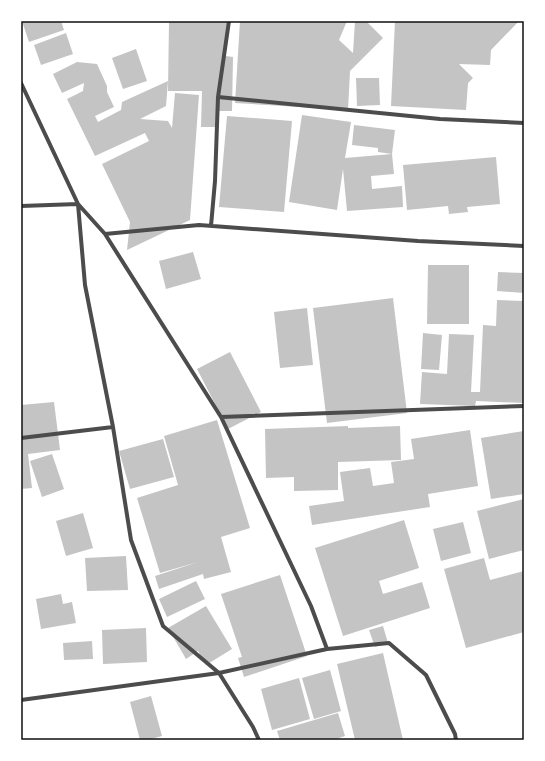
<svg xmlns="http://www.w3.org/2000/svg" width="545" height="761" font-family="'Asap Condensed',sans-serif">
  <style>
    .building { fill: #c4c4c4 }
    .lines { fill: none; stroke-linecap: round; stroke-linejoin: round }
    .minor { stroke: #4c4c4c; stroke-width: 4 }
    .neatline { fill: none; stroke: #111; stroke-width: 1.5 }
  </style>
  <rect width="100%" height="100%" fill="#fff"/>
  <path class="building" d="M22,21H61L64,30L29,42Z
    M169,21H227L226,56L233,57L232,111H217V127H201L202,91H168Z
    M240,21H347L339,40L353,53L355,21H366L383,38L350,71L348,110L235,103Z
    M395,21H519L491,50L490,65L459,64L473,78L468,83L466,110L391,106Z
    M66,33L73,54L41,65L34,45Z
    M136,49L147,81L123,89L112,58Z
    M77,62L97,64L107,86V92L114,107L95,116L98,122L121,110L122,102L168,81L166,106L140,119L168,121L172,128L175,93L199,95L190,220L127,250L130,222L102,164L149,141L145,133L95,156L67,99L83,91L84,83L62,93L53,74Z
    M356,78H379L380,105L357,106Z
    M302,115L351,122L345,158L392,154L394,174L371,176L372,189L402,186L403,207L347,211L343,169L337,210L289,202Z
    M227,116L292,121L284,212L219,207Z
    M354,125L395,130L392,154L378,152V148L352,145Z
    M496,157L500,204L467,207L468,212L449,214L448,206L407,210L403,165Z
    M193,252L201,279L166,289L159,261Z
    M428,265H469V324H427Z
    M498,272L524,273V293L497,291Z
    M393,298L407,413L327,423L313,308Z
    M497,300L524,301V403L476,401L475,406L420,404L422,372L447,374L449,334L474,335L471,392H480L483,325L496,326Z
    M307,308L313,365L280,368L274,312Z
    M423,333L442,335L439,370L421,369Z
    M230,352L261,412L228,429L197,369Z
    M54,402L60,450L28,454L32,488L21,489V405Z
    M217,420L250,528L221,537L231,572L204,579L203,574L159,589L155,576L198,562L160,573L137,498L178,485L164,436Z
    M348,426V428L400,426L401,460L338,462V490L294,491V477L266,478L265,429Z
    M470,430L478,486L428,494L430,507L312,525L309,506L344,501L340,472L370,468L373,486L394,483L391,462L414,459L411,439Z
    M524,431V494L491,499L481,438Z
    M163,439L174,477L130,489L119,451Z
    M52,454L64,489L42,497L30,461Z
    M524,499V550L489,559L477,511Z
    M83,513L93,548L66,556L56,521Z
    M404,520L419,568L379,581L383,594L422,582L430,608L343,636L315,548Z
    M463,522L471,553L441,561L433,529Z
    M126,556L128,590L87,591L85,558Z
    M484,558L490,580L524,571V632L466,648L444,569Z
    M280,575L307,656L244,677L238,658L242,657L221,594Z
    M196,581L205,599L167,617L159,599Z
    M61,594L63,604L72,602L76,623L41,629L36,599Z
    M206,606L232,649L206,665L198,651L186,659L168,628Z
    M383,626L388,643L375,647L369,630Z
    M146,628L147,662L103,664L102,630Z
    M92,641L93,659L64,660L63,643Z
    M383,653L403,740H355L337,664Z
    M330,670L341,711L314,719L302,678Z
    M299,678L310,719L272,730L261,689Z
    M151,696L162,736L147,740H140L130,702Z
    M338,713L345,736L333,740H280L277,731Z"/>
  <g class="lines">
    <path class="minor" d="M229,21L218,97L440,119L524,123
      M21,83L78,204L105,234L221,417L311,606L327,649
      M78,204L85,285L113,427L131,540L163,626L219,673L253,727L259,740
      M21,206L78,204
      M211,226L215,181L218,97
      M105,234L199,225L418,241L524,246
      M221,417L524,406
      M21,438L113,427
      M21,700L219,673L327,649L389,643L426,675L455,734L456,740"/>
  </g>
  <rect width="545" height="761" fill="none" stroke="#ffffff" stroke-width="44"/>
  <rect x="22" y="22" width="501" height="717" class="neatline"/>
</svg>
